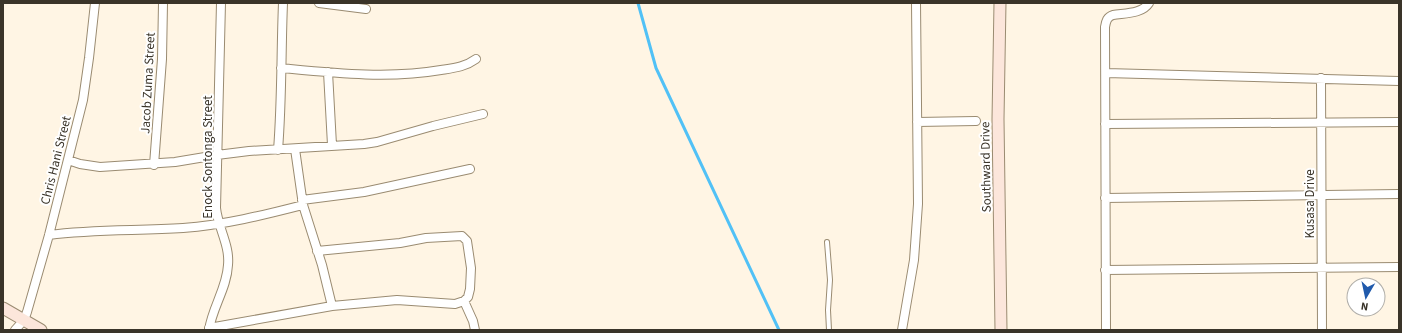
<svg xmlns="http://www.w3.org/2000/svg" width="1402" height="333" font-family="'Source Sans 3',sans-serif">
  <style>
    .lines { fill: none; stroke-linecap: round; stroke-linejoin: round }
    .stream { stroke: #51c1f6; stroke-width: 3 }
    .lane-casing { stroke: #9a8b71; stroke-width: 6 }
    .street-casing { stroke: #9a8b71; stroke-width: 10 }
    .secondary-casing { stroke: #9a8b71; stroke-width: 13 }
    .lane { stroke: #fff; stroke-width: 4 }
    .street { stroke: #fff; stroke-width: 8 }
    .secondary { stroke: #fce6db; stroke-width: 11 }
    .labels { text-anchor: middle; stroke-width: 4; stroke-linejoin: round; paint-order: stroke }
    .street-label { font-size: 13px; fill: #3a3429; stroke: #fff }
  </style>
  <rect width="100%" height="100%" fill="#fff5e4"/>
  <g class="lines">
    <path class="stream" d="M638,3L656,68L779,330"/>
    <g class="lane-casing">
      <path id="lane" d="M827,242L830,280L828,310L829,330"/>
    </g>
    <g class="street-casing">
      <path id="street" d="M319,3L366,9
        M281,68C334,73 388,79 441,70C454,68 465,67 476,59
        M328,72L332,145
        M1106,73L1399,81
        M1321,78L1322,330
        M917,122L976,121
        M1105,124L1399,122
        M295,149L303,205L322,265L332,306
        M278,150C282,101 281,52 283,3
        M68,160L80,164L100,167L175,162L217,155L249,151L364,144L377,142L433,126L483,114
        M154,165L162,59L163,3
        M1105,198L1399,194
        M302,200L364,192L470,169
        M49,235C94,229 138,231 183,228C224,225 264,215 303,205
        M1105,270L1399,267
        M464,301L473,321L475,330
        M209,328L332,306L397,300L455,304L464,301L468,297L470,289L471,268L467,241L462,236L426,238L400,243L317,251
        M15,330L24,320L27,312L49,235L83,100L89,58L95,3
        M209,330C212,308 227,288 228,265C230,245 218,228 216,208L221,3
        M902,330L914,260L918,204L916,3
        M1106,330L1105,27C1106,21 1107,17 1113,15C1125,13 1142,14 1149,3"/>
    </g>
    <g class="secondary-casing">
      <path id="secondary" d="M1000,3L998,119L1001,330
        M3,308L41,330"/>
    </g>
    <use href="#lane" class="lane"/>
    <use href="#street" class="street"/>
    <use href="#secondary" class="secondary"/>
  </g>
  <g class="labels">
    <g class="street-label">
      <text transform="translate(147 83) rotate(-87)" y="5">Jacob Zuma Street</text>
      <text transform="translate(207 157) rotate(-90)" y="5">Enock Sontonga Street</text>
      <text transform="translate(55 160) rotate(-76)" y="5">Chris Hani Street</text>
      <text transform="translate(985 167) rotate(-91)" y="5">Southward Drive</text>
      <text transform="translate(1309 204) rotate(-90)" y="5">Kusasa Drive</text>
    </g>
  </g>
  <rect width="1402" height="333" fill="none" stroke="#3a3429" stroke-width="8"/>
  <g transform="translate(1366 297) rotate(189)"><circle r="19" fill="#ffffff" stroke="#b0aea9"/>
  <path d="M0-3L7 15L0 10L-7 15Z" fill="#205aac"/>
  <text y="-6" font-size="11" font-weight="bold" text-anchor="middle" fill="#3a3429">N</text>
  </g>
</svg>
